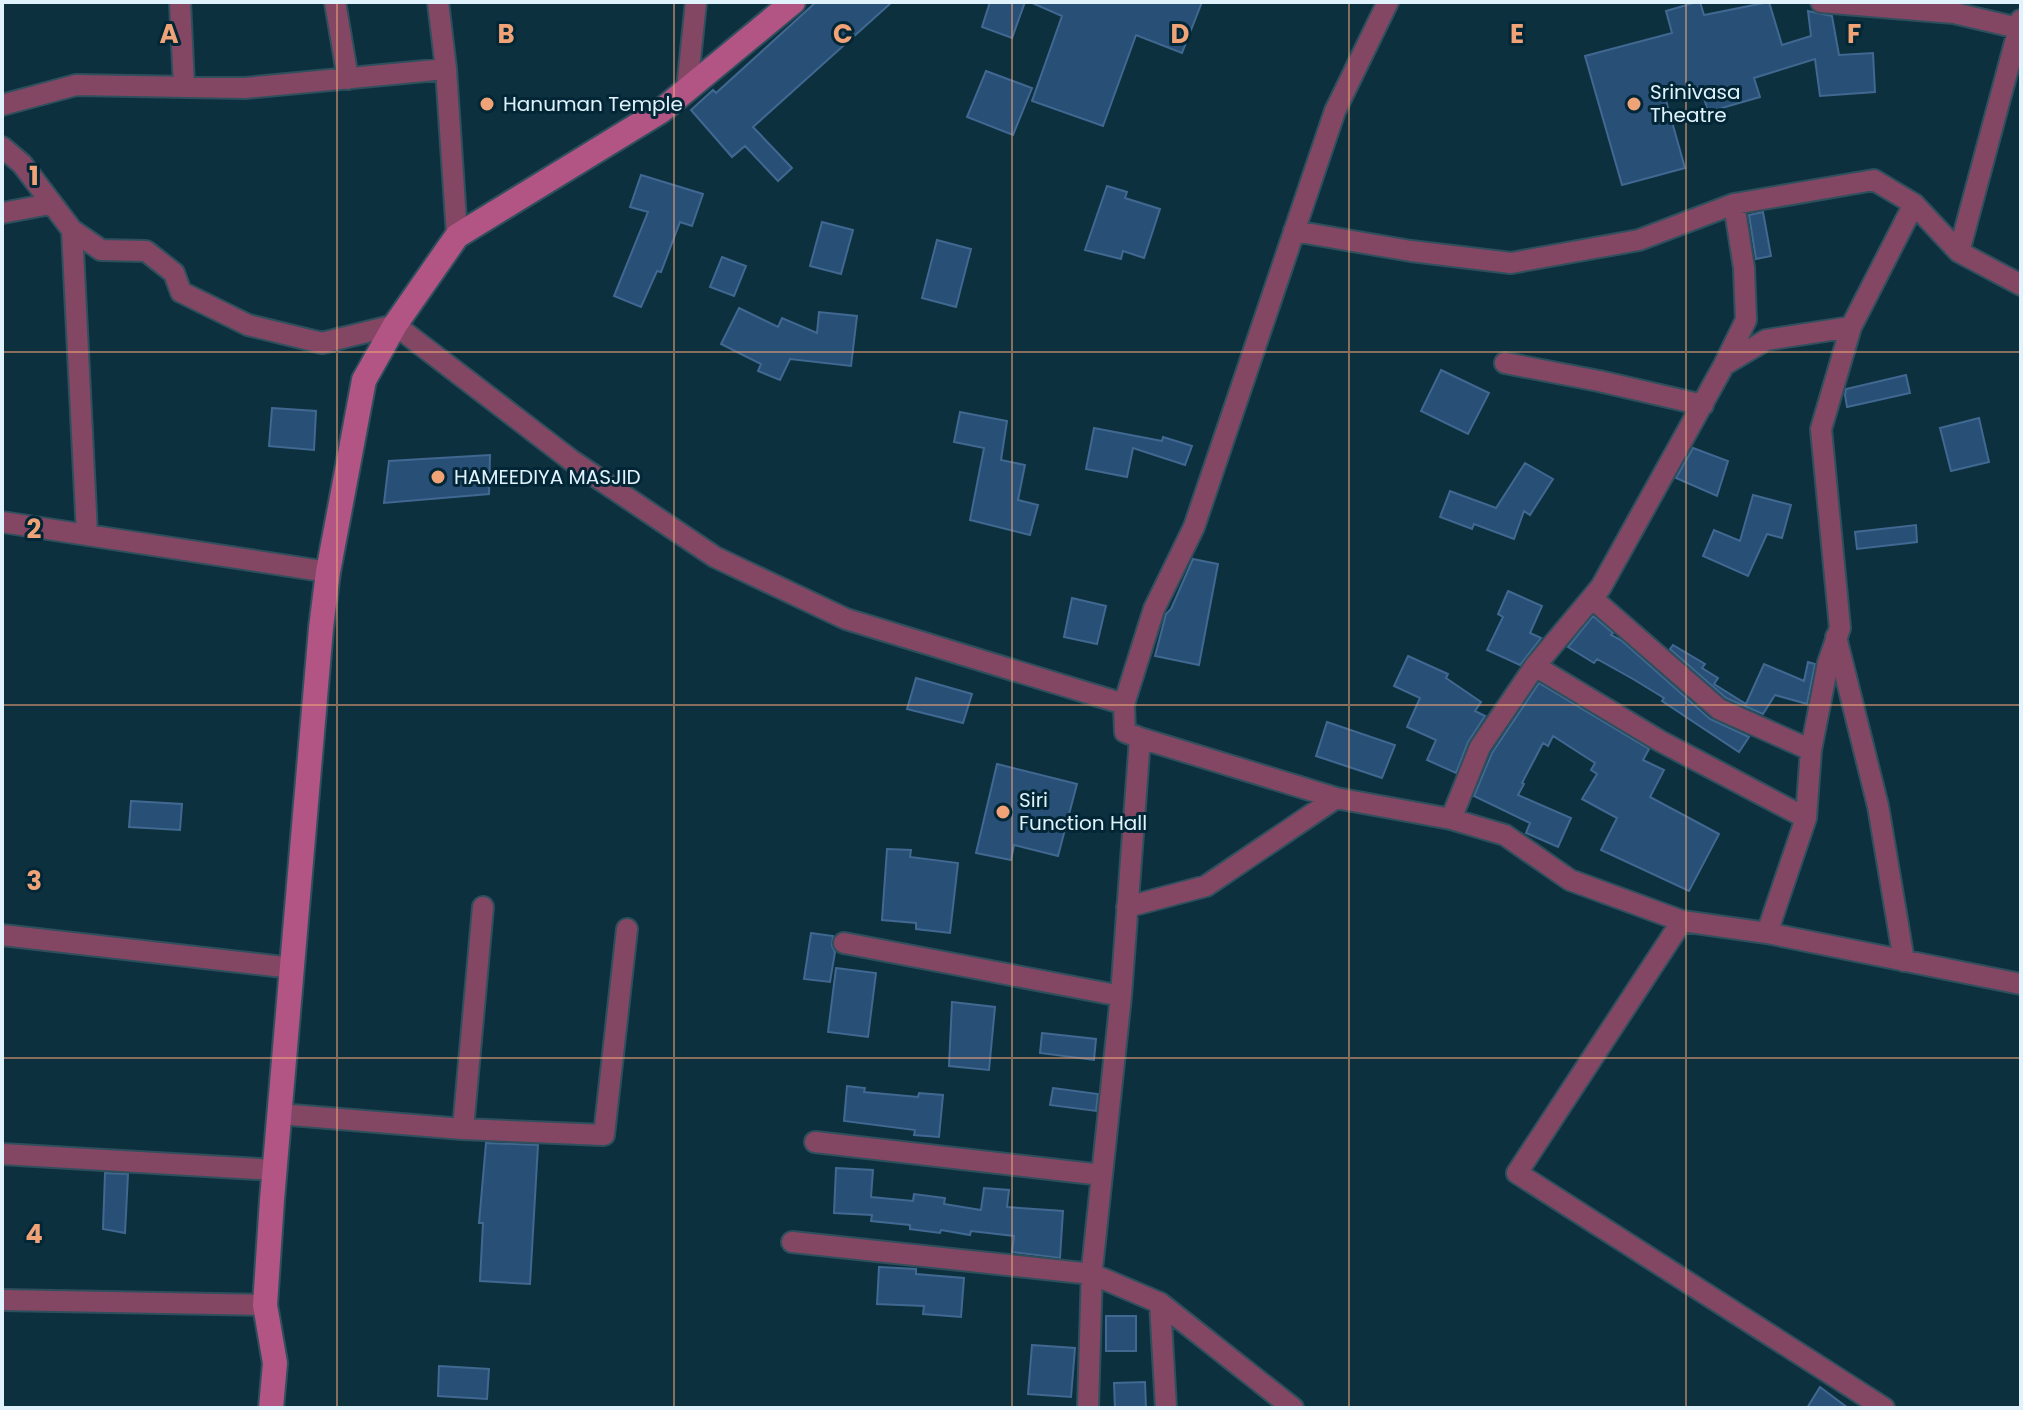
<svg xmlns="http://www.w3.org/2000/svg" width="2023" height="1410" font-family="Poppins,sans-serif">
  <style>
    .building { fill: #284f76; stroke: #406891; stroke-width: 2 }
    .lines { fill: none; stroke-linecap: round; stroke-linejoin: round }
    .street-casing { stroke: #2f4f5d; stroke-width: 24 }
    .secondary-casing { stroke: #2f4f5d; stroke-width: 28 }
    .street { stroke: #834764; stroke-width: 20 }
    .secondary { stroke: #b25484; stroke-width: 24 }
    .grid { fill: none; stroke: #efa377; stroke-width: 2; stroke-opacity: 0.55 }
    .poi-dot { fill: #efa377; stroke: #022635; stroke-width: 3 }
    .labels { text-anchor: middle; stroke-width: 6; stroke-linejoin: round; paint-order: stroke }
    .poi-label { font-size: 20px; fill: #e0f3fd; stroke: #022635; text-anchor: start }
    .grid-label { font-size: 26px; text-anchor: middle; font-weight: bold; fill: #efa377; stroke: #022635; stroke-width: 6; stroke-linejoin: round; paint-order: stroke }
  </style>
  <rect width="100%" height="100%" fill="#0d303f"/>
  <path class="building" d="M816,2H892L753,127L792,168L778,181L745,146L732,157L691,110L713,90L716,93Z
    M990,2H1025L1012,38L982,27Z
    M1030,2H1202L1182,53L1136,35L1103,126L1032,101L1062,16Z
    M1697,2H1700L1704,15L1769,2L1782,45L1811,36L1808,11L1832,16L1839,55L1873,53L1875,92L1820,96L1815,59L1754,78L1760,97L1708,112L1701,87L1665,97L1685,168L1622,185L1585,56L1672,33L1666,11Z
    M986,71L1032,88L1013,135L967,117Z
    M641,175L703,194L692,226L680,222L661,272L657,271L641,307L614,296L648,212L630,207Z
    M1107,186L1127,192L1125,198L1160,209L1144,258L1123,251L1121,259L1085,250Z
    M1763,212L1771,256L1756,259L1749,215Z
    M822,222L853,230L841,274L810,266Z
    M937,240L971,249L956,307L922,298Z
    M722,257L746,266L734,296L710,287Z
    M739,308L778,327L782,318L817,333L819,312L857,316L851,366L790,359L780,380L758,371L761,364L721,344Z
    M1441,370L1489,393L1468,434L1421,411Z
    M1906,375L1910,393L1847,407L1845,395L1846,389Z
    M272,408L316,411L314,450L269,446Z
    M960,412L1007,421L1001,460L1025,465L1018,500L1038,505L1030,535L970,520L984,448L954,442Z
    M1979,418L1989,462L1951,471L1940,428Z
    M1094,428L1162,441L1163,437L1192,446L1185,465L1133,448L1127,477L1086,469Z
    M1693,448L1728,461L1717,496L1676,478Z
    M490,455L489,494L384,503L389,461Z
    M1525,463L1553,479L1530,515L1524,511L1514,539L1474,524L1472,529L1440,517L1450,491L1496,508Z
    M1753,495L1791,505L1782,538L1767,534L1748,576L1703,556L1714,530L1740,541Z
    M1916,525L1917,542L1857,549L1855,532Z
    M1193,559L1218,564L1199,665L1155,656L1166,614L1171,609Z
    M1508,591L1542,606L1530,633L1541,638L1520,665L1487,650L1503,617L1498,614Z
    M1072,598L1106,606L1097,644L1064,637Z
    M1593,616L1613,633L1611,635L1621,640L1710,719L1749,737L1739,752L1662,701L1664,698L1633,679L1597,659L1594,663L1568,647Z
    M1673,645L1705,664L1702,668L1718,678L1714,684L1746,704L1764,664L1804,681L1808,662L1815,664L1807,704L1775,695L1763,714L1726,698L1670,649Z
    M1408,656L1448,674L1446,678L1481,702L1475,711L1485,716L1468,742L1456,773L1427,760L1436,740L1407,727L1420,698L1394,686Z
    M916,678L972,694L963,723L907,709Z
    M1539,683L1649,749L1643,760L1664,770L1650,797L1719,834L1689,891L1601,850L1617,818L1582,799L1597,774L1591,770L1595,763L1553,736L1548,746L1543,743L1522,783L1524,784L1518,795L1571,818L1558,847L1526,833L1530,823L1474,796L1492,753Z
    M1327,722L1395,745L1382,778L1316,756Z
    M997,764L1077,784L1058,856L1014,845L1011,860L976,853Z
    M131,801L182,804L180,830L129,827Z
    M887,849L911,850L910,857L958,863L950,933L916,929V923L882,920Z
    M811,933L833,936L832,946L835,952L830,982L804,979Z
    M836,968L876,973L868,1037L828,1032Z
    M952,1002L995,1007L989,1070L949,1066Z
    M1042,1033L1096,1039L1094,1060L1040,1053Z
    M847,1086L865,1088L864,1092L918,1097L919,1093L943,1095L939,1137L914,1135L915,1130L844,1121Z
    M1053,1088L1098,1094L1096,1111L1050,1105Z
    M486,1143L538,1145L530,1284L480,1281L483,1223H479Z
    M836,1168L873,1170L871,1197L913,1201L914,1194L945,1198L944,1204L981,1210L984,1188L1009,1190L1007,1207L1063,1211L1060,1258L1012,1252L1014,1236L971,1231L970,1235L941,1230L940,1233L910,1229V1225L871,1221L872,1215L834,1213Z
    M105,1173L128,1174L125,1233L103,1229Z
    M879,1267L916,1269V1274L964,1278L961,1317L923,1314L924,1306L877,1304Z
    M1106,1316H1136V1351H1106Z
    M1032,1345L1075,1348L1071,1397L1028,1394Z
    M439,1366L489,1369L487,1399L438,1396Z
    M1145,1382L1146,1408H1115L1114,1383Z
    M1820,1387L1848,1408H1807Z"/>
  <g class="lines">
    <g class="street-casing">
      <path id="street" d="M180,2L184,86
        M335,2L348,79
        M438,2L446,69L457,236
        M1821,2L1954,13L2018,28
        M2021,20L1959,252L2021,285
        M687,89L696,2
        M2,105L76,85L245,88L446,69
        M2,147L22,164L72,230L101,250L146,251L174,273L181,292L248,325L322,343L395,325L571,460L715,557L846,619L1124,704L1125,732L1140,738L1336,798L1451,819L1505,835L1570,880L1682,921L1767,933L2021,984
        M2,213L50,204
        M72,230L87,534
        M1294,231L1411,251L1511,263L1639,240L1734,204L1874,180L1914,204L1959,252
        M1505,363L1599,381L1703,405
        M1724,365L1746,320L1744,268L1734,204
        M2,522L328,572
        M1593,599L1719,709L1811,750
        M1836,637L1878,806L1904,961
        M1535,666L1660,741L1806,818
        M1124,704L1154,609L1194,527L1335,111L1388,2
        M1451,819L1480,747L1535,666L1601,587L1724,365L1766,340L1851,327L1914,204
        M1127,907L1206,886L1336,798
        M1682,921L1517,1173L1884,1408
        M1767,933L1806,818L1811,750L1828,663L1840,628L1821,429L1851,327
        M2,935L292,968
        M844,943L1121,996
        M279,1114L463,1129L483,907
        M463,1129L604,1135L627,929
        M815,1142L1102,1175
        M2,1154L275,1170
        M792,1242L1092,1274L1160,1303L1166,1408
        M2,1300L265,1305
        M1160,1303L1293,1408
        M1088,1408L1092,1269L1121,996L1140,738"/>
    </g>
    <g class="secondary-casing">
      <path id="secondary" d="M271,1408L275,1363L265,1305L272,1200L321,628L328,572L364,380L395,325L457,236L661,111L793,2"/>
    </g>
    <use href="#street" class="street"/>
    <use href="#secondary" class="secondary"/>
  </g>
  <path class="grid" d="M337,2V1408M674,2V1408M1012,2V1408M1349,2V1408M1686,2V1408M2,352H2021M2,705H2021M2,1058H2021"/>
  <g class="poi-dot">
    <circle cx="487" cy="104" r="8"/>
    <circle cx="1634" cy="104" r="8"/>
    <circle cx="438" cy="477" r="8"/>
    <circle cx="1003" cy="812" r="8"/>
  </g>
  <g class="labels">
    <g class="poi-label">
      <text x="1650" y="99">Srinivasa<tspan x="1650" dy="23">Theatre</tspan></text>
      <text x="503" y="111">Hanuman Temple</text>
      <text x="454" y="484">HAMEEDIYA MASJID</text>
      <text x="1019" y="807">Siri<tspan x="1019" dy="23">Function Hall</tspan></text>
    </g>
  </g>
  <g class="grid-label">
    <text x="169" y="43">A</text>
    <text x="506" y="43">B</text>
    <text x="843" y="43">C</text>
    <text x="1180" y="43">D</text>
    <text x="1517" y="43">E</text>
    <text x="1854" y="43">F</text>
    <text x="34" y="185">1</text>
    <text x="34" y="538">2</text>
    <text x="34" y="890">3</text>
    <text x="34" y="1243">4</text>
  </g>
  <rect width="2023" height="1410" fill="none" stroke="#e0f3fd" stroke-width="8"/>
</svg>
